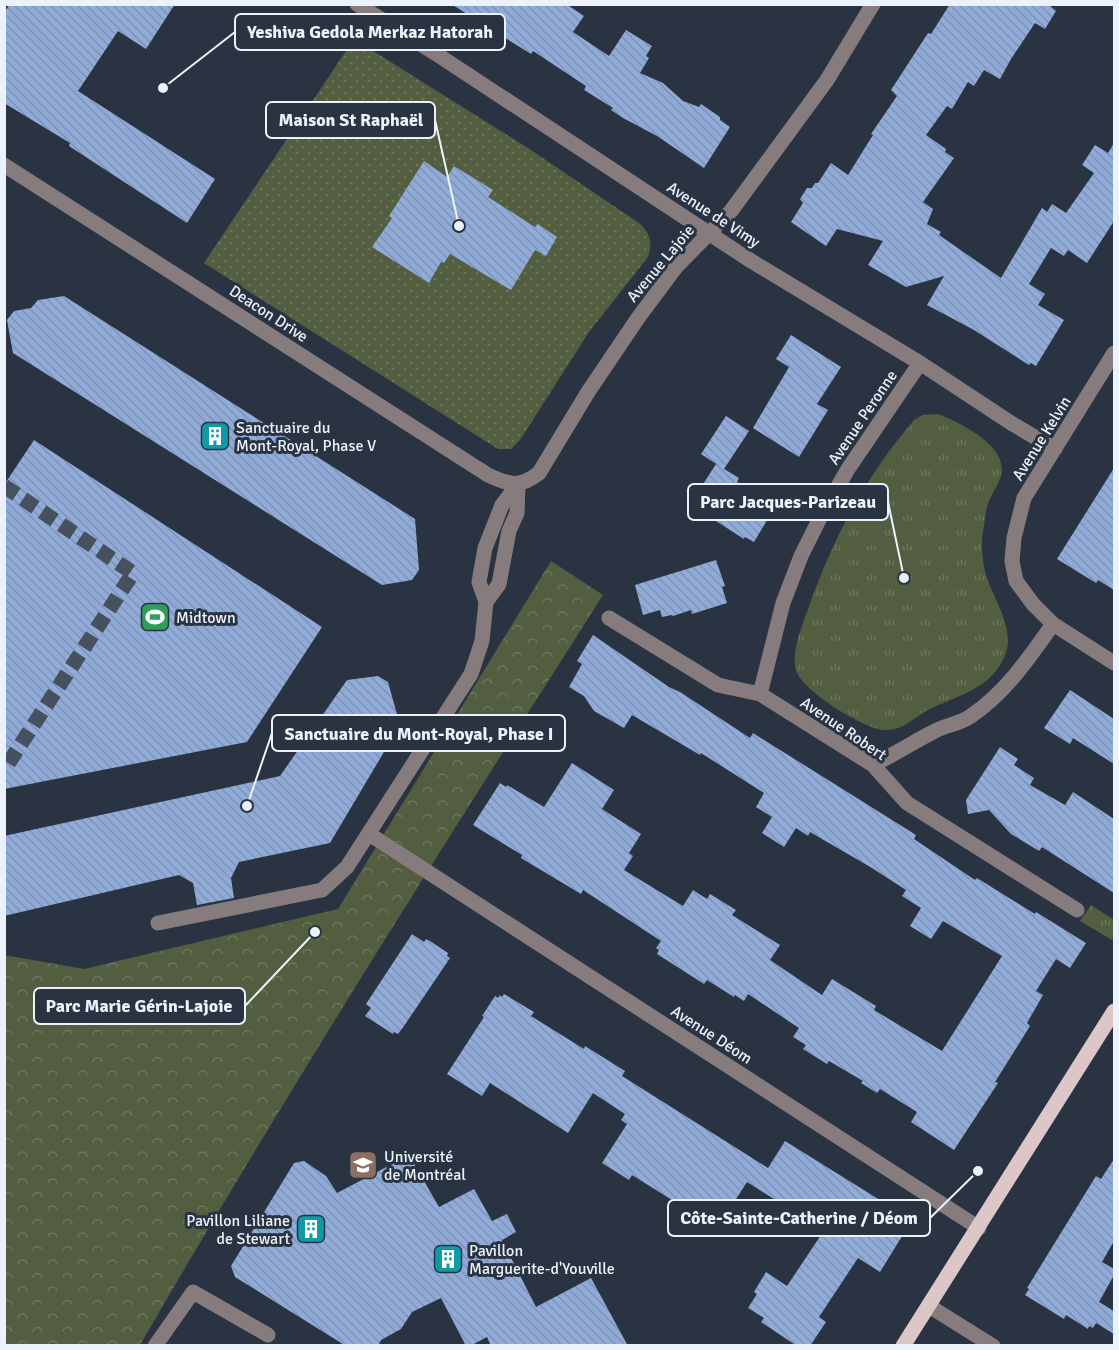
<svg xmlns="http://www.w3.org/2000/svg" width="1119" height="1350" font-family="Signika,sans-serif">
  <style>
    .grass { fill: url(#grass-tufts) }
    .forest { fill: url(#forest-crowns) }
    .garden { fill: url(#garden-dots) }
    .building { fill: url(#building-back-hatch) }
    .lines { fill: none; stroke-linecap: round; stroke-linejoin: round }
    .minor-tunnel { stroke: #47505e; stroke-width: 15; stroke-dasharray: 15 8; stroke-linecap: butt }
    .minor { stroke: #877c7d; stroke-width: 15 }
    .major { stroke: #dcc6c7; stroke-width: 15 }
    .labels { text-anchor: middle; stroke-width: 6; stroke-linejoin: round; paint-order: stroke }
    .street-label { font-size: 16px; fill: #ecf2fc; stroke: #2a3342 }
    .poi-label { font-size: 16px; fill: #ecf2fc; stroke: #2a3342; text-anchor: start }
    .leader { fill: none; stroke: #ecf2fc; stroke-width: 2 }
    .callout-dot { fill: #ecf2fc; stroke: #2a3342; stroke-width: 2 }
    .callout { fill: #2a3342; stroke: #ecf2fc; stroke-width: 2 }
    .callout-label { font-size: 18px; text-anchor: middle; font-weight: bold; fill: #ecf2fc }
  </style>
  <defs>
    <pattern id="grass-tufts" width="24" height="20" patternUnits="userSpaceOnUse" patternTransform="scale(1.5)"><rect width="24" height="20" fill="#535e41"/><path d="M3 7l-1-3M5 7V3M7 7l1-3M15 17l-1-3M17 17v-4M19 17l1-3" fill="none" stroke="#6c765d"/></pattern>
    <pattern id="forest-crowns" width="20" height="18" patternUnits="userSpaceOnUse" patternTransform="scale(1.5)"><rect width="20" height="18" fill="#535e41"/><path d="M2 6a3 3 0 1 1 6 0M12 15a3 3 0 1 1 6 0" fill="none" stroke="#6c765d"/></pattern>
    <pattern id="garden-dots" width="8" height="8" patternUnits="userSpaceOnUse" patternTransform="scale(1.5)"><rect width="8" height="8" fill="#535e41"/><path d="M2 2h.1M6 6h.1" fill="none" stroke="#6c765d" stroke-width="1.8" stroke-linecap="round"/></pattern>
    <pattern id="building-back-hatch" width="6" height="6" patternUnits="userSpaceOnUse" patternTransform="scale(1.5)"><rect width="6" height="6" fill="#90abd8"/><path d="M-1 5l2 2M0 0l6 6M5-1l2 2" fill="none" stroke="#7e92b5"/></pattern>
  </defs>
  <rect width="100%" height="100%" fill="#2a3342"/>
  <path class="grass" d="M938,414C959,422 1009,446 1001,475C999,485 991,494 988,504C985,512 985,522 983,531C981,542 982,555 984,567C989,594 1015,624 1006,653C993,689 958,695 928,710C913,718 903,731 884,730C864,729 801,690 796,670C791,651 802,627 808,609C834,536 864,479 914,420L923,415Z
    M1091,905L1114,920V936L1112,940L1080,921Z"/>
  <path class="forest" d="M551,561L603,595C445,843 287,1091 140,1345H5L4,955L84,969L338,909Z"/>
  <path class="garden" d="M354,39L528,148L639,223C650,233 653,243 648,257L589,332L520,440L511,449H498L204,263Z"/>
  <path class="building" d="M10,4H175L146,49L118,31L78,91L215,179L187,223L69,146L70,143L4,103V13Z
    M451,4H566L584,16L573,32L609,56L626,30L652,46L646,56L649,58L640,73L663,83L683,101L699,107L701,104L720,117V120L730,127L704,168L657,136L623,118L611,110L613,108L584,90L586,86L533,51L531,54Z
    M950,4H1048L1056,11L1045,29L1035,23L1011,59L1000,79L984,70L974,86L968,82L952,109L947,106L926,135L946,149L945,152L954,158L923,202L933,209L927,224L941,232L939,235L1001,278L1042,208L1047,212L1052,204L1066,213L1094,173L1082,165L1095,145L1108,153L1114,143V221L1087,263L1068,250L1064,256L1051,248L1029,284L1045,294L1038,305L1064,320L1036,366L1031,363L1029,365L974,330L927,305L944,276L906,287L868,265L883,241L837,229L826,246L791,222L803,203L800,199L807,188H812L815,183H818L831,163L848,175L873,135L871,134L897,96L891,90L928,33L931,34Z
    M424,161L447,177L454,166L493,190L488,197L535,227L538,224L557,237L546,256L535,250L511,290L450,254L444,263L441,262L429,283L372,247L392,218L389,216Z
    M64,296L415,519L419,570L412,580L382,585L13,353L7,320L14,311L31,308L38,300Z
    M791,335L841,367L817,404L828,410L799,457L753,428L789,367L776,359Z
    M726,416L749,431L724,469L701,454Z
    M34,440L322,627L247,742L4,789V485Z
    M716,464L739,478L737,482L775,507L754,542L745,537L744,539L694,507L704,491L700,489Z
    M1114,468V590L1098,580L1096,583L1057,559Z
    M716,560L725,586L722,587L727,603L692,614L691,610L673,616L672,615L662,617L660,610L643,615L635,585Z
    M593,635L669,687L680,692L750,738L753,733L916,835L914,839L975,880L977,878L1035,914L1036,912L1086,943L1070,968L1056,959L1036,991L1043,995L1027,1023L1030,1026L995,1082L998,1083L954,1150L911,1122L917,1112L880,1089L877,1093L861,1083L863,1081L829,1061L827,1064L803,1049L806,1045L793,1037L799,1028L748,994L744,1001L735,995L734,997L707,980L704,984L657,954L659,950L656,948L661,941L583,890L581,894L521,858L522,855L473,825L500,783L506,787L507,785L544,807L572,763L614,790L602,809L641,834L629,853L633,856L624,870L683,906L693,890L707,899L710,894L736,910L732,915L780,945L770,960L822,995L832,979L876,1006L874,1010L942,1051L1002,956L943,921L931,939L910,926L921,908L902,896L906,890L872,868L810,832L808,836L796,828L784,847L762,833L772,817L756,807L764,793L701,753L700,755L632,715L624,728L594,711L584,696L569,687L582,664L577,661Z
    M378,676L388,682L400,725L330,843L239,862L231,878L234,898L197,905L193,883L179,875L4,916V836L280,776L347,680Z
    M1070,690L1114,719V764L1073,738L1070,744L1044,728Z
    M1000,747L1018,759L1014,765L1034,778L1030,785L1065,805L1073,792L1114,819V893L1042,847L1039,851L1011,834L989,810L968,814L966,800Z
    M412,934L424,942L426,939L430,941L448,953L447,956L450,958L404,1026L398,1034L394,1032L393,1034L365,1016L371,1008L366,1004Z
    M504,994L534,1012L531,1016L584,1049L585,1046L625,1071L622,1076L768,1168L785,1141L912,1220L880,1272L858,1258L819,1317L826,1322L810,1346H797L761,1322L764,1318L748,1308L757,1294L754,1292L766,1272L787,1286L821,1235L817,1232L820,1228L747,1182L715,1232L678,1208L680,1205L632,1175L629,1180L602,1163L627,1124L621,1120L625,1114L593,1093L568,1133L490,1083L482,1096L447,1074L484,1017L482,1016L495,996L498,998L500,995L502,997Z
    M409,1155L439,1207L474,1189L492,1221L507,1214L516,1232L502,1240L536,1307L591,1278L628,1346H491L487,1337L470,1346H466L441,1298L412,1312L401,1329L381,1340L378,1346H346L235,1277L231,1266L294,1163L304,1161L326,1176L337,1193Z
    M1114,1159V1241L1102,1262L1114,1269V1275L1099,1302L1114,1311V1334L1096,1323L1093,1328L1089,1326L1088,1329L1066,1315L1064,1319L1025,1295L1029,1289L1027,1288L1096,1176L1101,1179Z"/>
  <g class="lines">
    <path class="minor-tunnel" d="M4,486L133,573L4,770"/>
    <path class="minor" d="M357,4L441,57L748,259L920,363L1011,423L1055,449
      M4,165L488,475C509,485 520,488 539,473L588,392L638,318L676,267L731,211L827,80L873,4
      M1114,353L1024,498L1014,538L1012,561L1016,581L1033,604L1053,624L1114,663
      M486,602L479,582L485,548L502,505L518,484
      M609,618L718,685L760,694L873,765L907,803L1077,910
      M760,694L783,603L801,556L822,514L848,469L920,363
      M873,765C895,754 915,741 937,730C948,725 961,723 971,716C1006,692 1029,658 1053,624
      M369,834L979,1228
      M158,923L322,890L347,867L471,674L482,641L486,602L499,584L509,531L517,513L518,484
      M929,1306L993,1346
      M155,1346L193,1292L268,1335"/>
    <path class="major" d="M903,1346L1114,1011"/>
  </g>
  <defs>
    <g id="building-square" transform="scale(1.5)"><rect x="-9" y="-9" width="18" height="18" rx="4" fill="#0f9aa8" stroke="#2a3342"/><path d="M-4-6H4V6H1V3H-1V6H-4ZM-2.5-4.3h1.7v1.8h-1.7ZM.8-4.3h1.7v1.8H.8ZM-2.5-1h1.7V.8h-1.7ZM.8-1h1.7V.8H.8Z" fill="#fff"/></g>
    <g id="stadium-square" transform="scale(1.5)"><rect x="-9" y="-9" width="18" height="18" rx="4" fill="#2e9e5b" stroke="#2a3342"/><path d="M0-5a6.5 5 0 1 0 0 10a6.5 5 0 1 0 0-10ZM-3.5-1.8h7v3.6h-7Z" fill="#fff"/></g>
    <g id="university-square" transform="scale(1.5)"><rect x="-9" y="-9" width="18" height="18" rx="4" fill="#8d6e63" stroke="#2a3342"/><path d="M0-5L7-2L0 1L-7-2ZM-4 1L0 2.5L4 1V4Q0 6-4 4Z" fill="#fff"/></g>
  </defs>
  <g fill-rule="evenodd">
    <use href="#building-square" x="215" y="436"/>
    <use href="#stadium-square" x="155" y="617"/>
    <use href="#university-square" x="363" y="1165"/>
    <use href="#building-square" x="311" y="1229"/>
    <use href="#building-square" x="448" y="1259"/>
  </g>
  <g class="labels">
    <g class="street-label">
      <text transform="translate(714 214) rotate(33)" y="6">Avenue de Vimy</text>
      <text transform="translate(660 263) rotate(-50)" y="6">Avenue Lajoie</text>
      <text transform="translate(269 313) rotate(33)" y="6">Deacon Drive</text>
      <text transform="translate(862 417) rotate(-56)" y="6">Avenue Peronne</text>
      <text transform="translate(1041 438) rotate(-58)" y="6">Avenue Kelvin</text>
      <text transform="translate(844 728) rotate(34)" y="6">Avenue Robert</text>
      <text transform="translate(712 1034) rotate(33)" y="6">Avenue Déom</text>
    </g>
    <g class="poi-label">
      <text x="236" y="433">Sanctuaire du<tspan x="236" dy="18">Mont-Royal, Phase V</tspan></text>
      <text x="176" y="623">Midtown</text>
      <text x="384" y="1162">Université<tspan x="384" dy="18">de Montréal</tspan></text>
      <text x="290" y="1226" text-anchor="end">Pavillon Liliane<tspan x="290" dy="18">de Stewart</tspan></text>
      <text x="469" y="1256">Pavillon<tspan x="469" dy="18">Marguerite-d'Youville</tspan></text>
    </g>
  </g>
  <path class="leader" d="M163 88L235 32M459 226L435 120M904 578L888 502M247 806L272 733M315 932L245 1006M978 1171L930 1218"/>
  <g class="callout-dot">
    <circle cx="163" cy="88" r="6"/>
    <circle cx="459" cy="226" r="6"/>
    <circle cx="904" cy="578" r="6"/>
    <circle cx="247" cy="806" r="6"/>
    <circle cx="315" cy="932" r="6"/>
    <circle cx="978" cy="1171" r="6"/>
  </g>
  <g class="callout">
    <rect x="235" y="14" width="270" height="36" rx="6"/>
    <rect x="266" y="102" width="169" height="36" rx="6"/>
    <rect x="688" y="484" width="200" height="36" rx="6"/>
    <rect x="272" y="715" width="293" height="36" rx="6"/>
    <rect x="34" y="988" width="211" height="36" rx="6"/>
    <rect x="668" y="1200" width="262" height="36" rx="6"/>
  </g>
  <g class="callout-label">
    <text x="370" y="38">Yeshiva Gedola Merkaz Hatorah</text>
    <text x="351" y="126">Maison St Raphaël</text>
    <text x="788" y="508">Parc Jacques-Parizeau</text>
    <text x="419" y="740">Sanctuaire du Mont-Royal, Phase I</text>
    <text x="139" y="1012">Parc Marie Gérin-Lajoie</text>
    <text x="799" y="1224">Côte-Sainte-Catherine / Déom</text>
  </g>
  <rect width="1119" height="1350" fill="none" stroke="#ecf2fc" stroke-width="12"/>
</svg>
